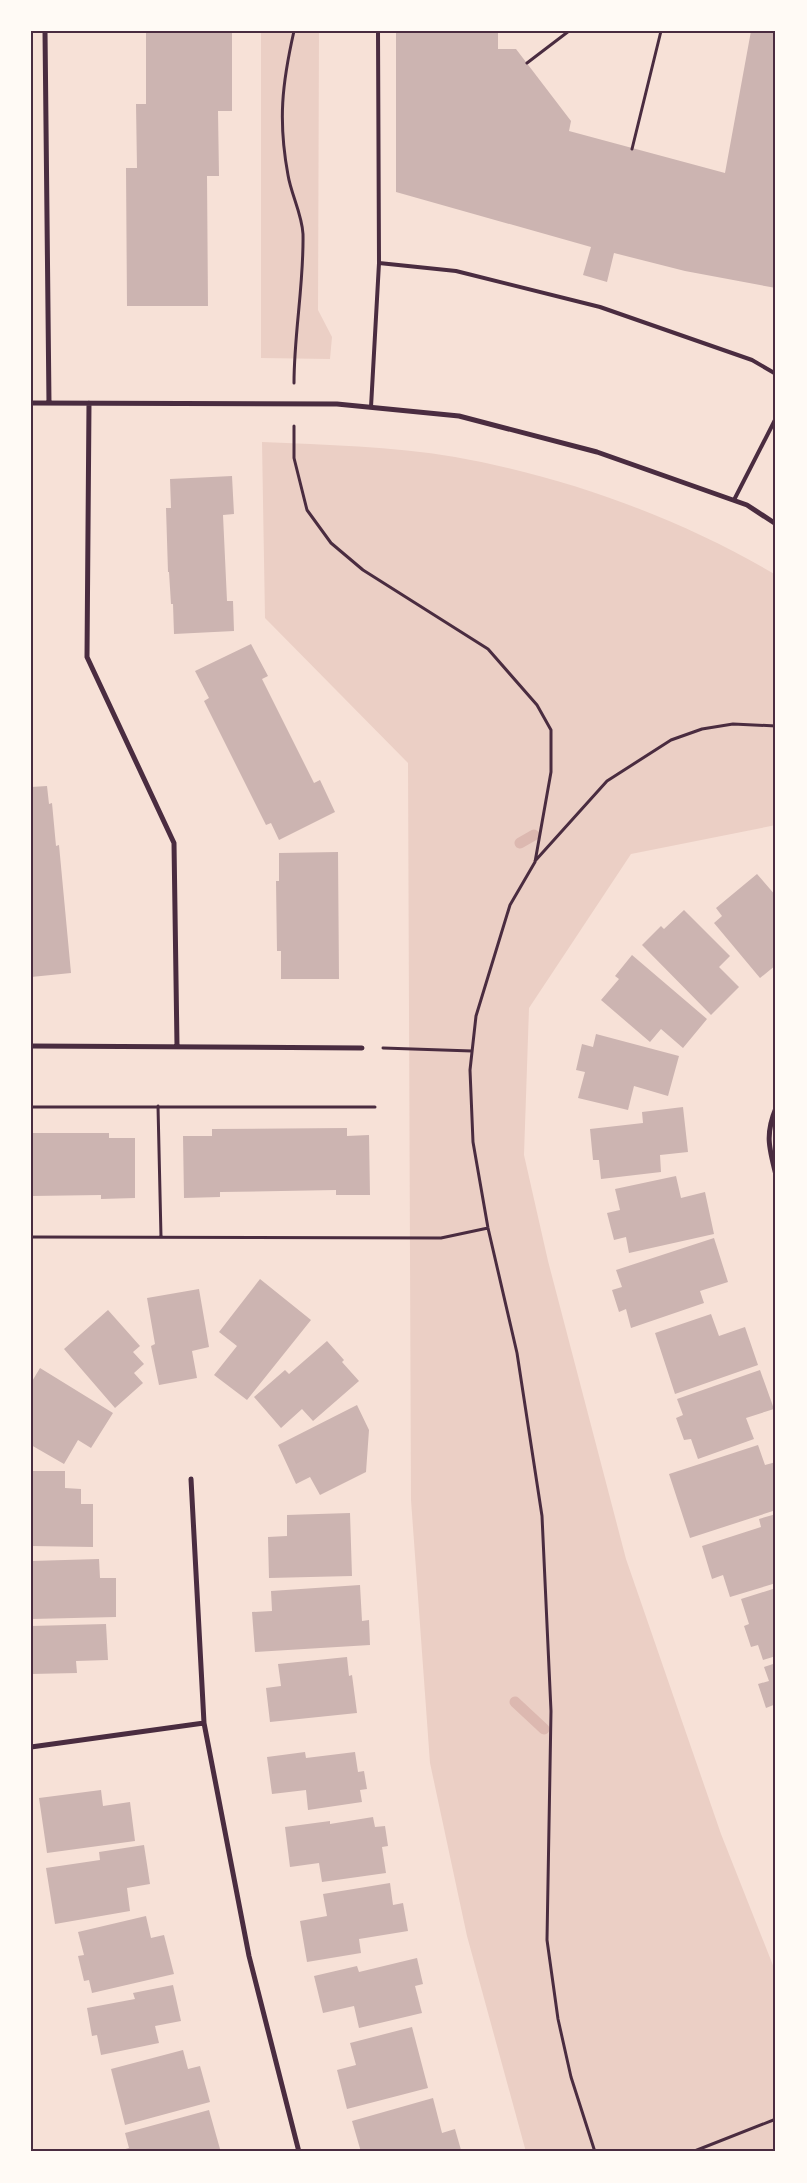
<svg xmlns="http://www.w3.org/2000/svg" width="807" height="2183" font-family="'Space Grotesk',sans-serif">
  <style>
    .green { fill: #ebcfc5 }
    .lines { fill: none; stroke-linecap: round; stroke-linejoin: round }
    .stream { stroke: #dcb8b0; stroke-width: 11 }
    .building { fill: #ccb4b1 }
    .path { stroke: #4a2c40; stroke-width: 3 }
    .service { stroke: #4a2c40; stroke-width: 4 }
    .minor { stroke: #4a2c40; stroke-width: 5 }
    .neatline { fill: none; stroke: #4a2c40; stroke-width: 2 }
  </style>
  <rect width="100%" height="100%" fill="#f7e1d7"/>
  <path class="green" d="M261,31H319L318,310L332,337L330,359L261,358Z
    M262,442C326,445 391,446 455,457C566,477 678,517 776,575V825L631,854L529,1008L524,1155L548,1261L626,1559L721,1834L776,1973V2152H526L467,1936L430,1763L411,1500L408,763L265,618Z"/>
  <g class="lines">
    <path class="stream" d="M520,843L534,835
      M515,1702L544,1729"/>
  </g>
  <path class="building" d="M146,31H232V111H218L219,176H207L208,306H127L126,168H137L136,104H146Z
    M396,31L498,33V49H516L571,121L569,131L725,173L751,31H776V288L685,271L614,253L607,282L583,275L591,247L396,192Z
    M232,476L234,514L223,515L227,601H233L234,631L174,634L173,604H171L169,572H168L166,508H171L170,479Z
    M251,644L268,676L262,679L314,783L320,780L335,812L279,840L271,823L266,825L204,701L209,698L195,671Z
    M47,786L49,804L52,803L56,846L59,845L71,973L31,977V787Z
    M338,852L339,979H281V951H277L276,881H279V853Z
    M757,874L776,896V965L760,978L714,923L722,916L716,908Z
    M684,910L730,956L719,967L739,987L711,1015L642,945L661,926L664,929Z
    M632,955L707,1019L683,1048L661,1029L650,1042L601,1000L619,979L615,976Z
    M596,1034L679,1056L668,1096L634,1086L628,1110L578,1098L585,1072L576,1070L582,1044L593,1047Z
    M683,1107L688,1152L660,1155L661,1172L601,1179L599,1160H593L590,1129L643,1123L642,1112Z
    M347,1128V1136L369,1135L370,1195H336V1190L220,1192V1197L184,1198L183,1136H212V1129Z
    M31,1133H109V1138H135V1198L101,1199V1195L31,1196Z
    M676,1176L681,1198L705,1192L714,1234L629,1253L626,1237L614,1240L607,1213L620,1210L615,1189Z
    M714,1238L728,1282L700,1291L704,1303L631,1328L626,1309L619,1312L612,1290L622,1287L616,1270Z
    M260,1279L311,1320L247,1400L214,1375L237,1346L219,1332Z
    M199,1289L209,1347L192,1351L197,1378L159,1385L151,1346L155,1344L147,1298Z
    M108,1310L140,1346L133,1352L144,1364L134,1373L143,1383L115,1408L64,1349Z
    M711,1314L719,1336L745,1327L758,1365L675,1394L655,1333Z
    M327,1341L344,1360L342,1362L359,1381L313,1421L302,1409L281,1428L254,1397L285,1370L289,1374Z
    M40,1368L113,1413L91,1448L78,1440L64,1464L31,1445V1383Z
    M760,1370L774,1409L746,1418L754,1439L698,1459L691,1439L684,1440L676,1418L683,1415L677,1399Z
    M357,1405L369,1430L366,1472L320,1495L310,1477L296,1484L278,1445Z
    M758,1445L765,1465L776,1462V1510L690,1538L669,1474Z
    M31,1471H65V1488L81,1489V1504H93V1547L31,1546Z
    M350,1513L352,1576L269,1578L268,1537L287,1536V1515Z
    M776,1514V1583L730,1597L723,1575L712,1579L702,1546L761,1527L759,1519Z
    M99,1559L100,1578H116V1617L31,1619V1561Z
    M360,1585L362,1621L369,1620L370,1645L255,1652L252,1612L272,1611L271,1591Z
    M776,1588V1656L763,1660L758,1645L751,1647L744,1626L749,1624L741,1599Z
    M106,1624L108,1660L76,1661L77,1673L31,1674V1626Z
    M347,1657L349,1676L352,1675L357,1713L270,1722L266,1688L281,1686L278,1664Z
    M776,1663V1704L766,1708L758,1684L769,1681L764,1667Z
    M305,1752L306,1758L355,1752L358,1772L364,1771L367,1789L360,1790L362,1802L308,1810L306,1790L272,1794L267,1757Z
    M101,1790L103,1806L130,1802L135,1841L47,1853L39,1798Z
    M373,1817L375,1827L385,1826L388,1846L382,1847L386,1873L322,1882L319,1863L290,1867L285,1827L330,1821V1824Z
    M144,1845L150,1884L127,1888L130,1911L55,1924L46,1868L100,1860L99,1852Z
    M390,1883L393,1905L403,1903L408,1931L359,1939L361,1953L307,1962L300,1921L327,1916L323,1894Z
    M146,1916L151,1938L164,1935L174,1974L92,1993L89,1980L84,1981L78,1956L84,1955L78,1932Z
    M417,1958L423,1984L415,1986L422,2013L359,2028L354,2006L323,2013L314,1976L357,1966L359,1972Z
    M173,1985L181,2021L155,2026L159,2043L101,2055L97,2035L92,2036L87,2008L135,1999L133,1993Z
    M412,2027L428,2088L347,2109L337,2070L356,2065L350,2043Z
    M183,2050L188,2069L200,2066L210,2102L125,2125L111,2069Z
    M433,2098L442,2133L455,2129L461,2150L454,2152H361L352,2121Z
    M209,2110L220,2149L209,2152H115L129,2148L125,2133Z"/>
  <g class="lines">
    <path class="path" d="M527,63L569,31
      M632,149L661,31
      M294,383C294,333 304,284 303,234C302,214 291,194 288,175C278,121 282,84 294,31
      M294,426V458L307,510L331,543L363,570L488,649L537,705L551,730V772L535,862L510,905L476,1016L470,1070L473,1142L488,1228L517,1353L542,1516L551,1711L547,1940L558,2019L571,2077L595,2152
      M535,861L607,781L671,740L702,729L733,724L776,726
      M383,1048L472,1051
      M158,1106L161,1237
      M31,1107H375
      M31,1237L441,1238L488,1228
      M692,2152L776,2119"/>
    <path class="service" d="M379,263L456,271L600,307L752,360L776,374
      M371,407L379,263L378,31
      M734,500L776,418"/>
    <path class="minor" d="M45,31L49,403
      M31,403L337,404L459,416L597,452L747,505L776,524
      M89,403L87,657L174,843L177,1046
      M31,1046L362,1048
      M776,1108C765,1134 769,1148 776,1175
      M191,1479L204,1723L249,1956L299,2152
      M31,1747L204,1723"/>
  </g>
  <rect width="807" height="2183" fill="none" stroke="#fffaf5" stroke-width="65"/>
  <rect x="32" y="32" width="742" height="2118" class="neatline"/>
</svg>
